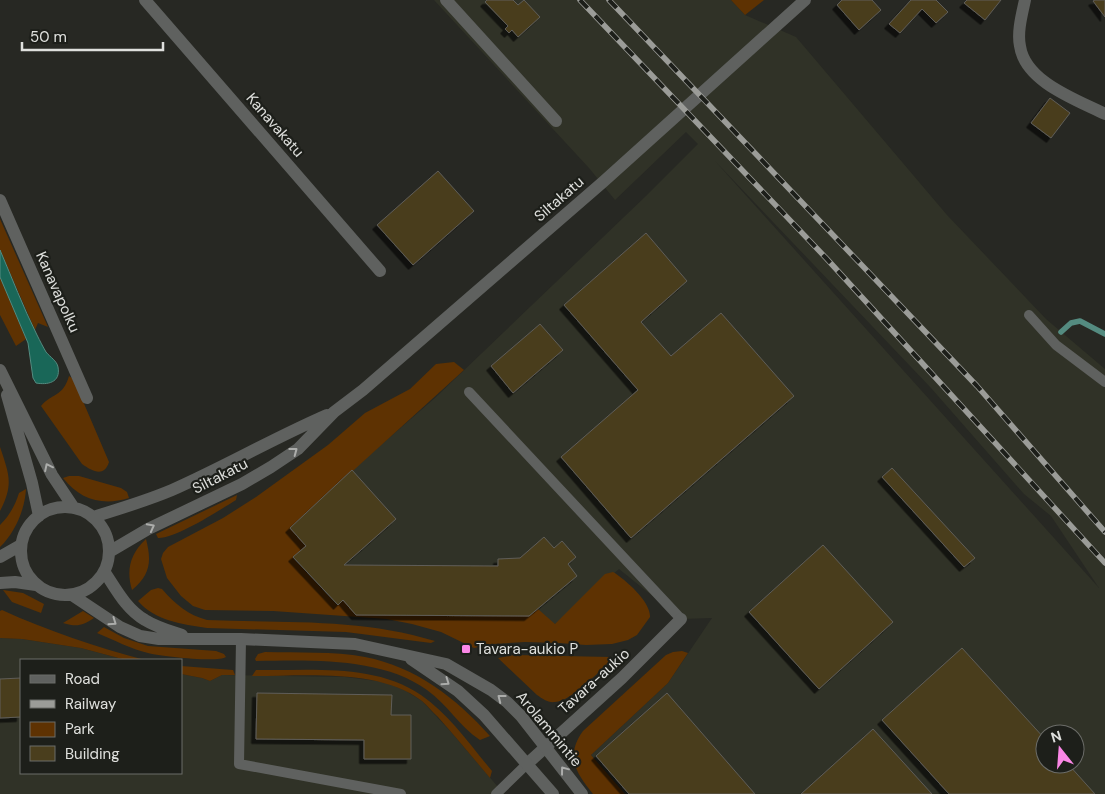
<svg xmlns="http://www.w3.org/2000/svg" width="1105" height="794" font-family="'DM Sans',sans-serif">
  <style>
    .built { fill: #303227; fill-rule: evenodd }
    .green { fill: #5e3202 }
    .water { fill: #196758; stroke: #548b80 }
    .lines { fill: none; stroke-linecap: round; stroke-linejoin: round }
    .stream { stroke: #548b80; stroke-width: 5.5 }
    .building { fill: #4a3e1d; stroke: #5f5d58; filter: url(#shadow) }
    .service { stroke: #5f615f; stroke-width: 10 }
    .minor { stroke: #5f615f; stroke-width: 12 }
    .tertiary { stroke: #5f615f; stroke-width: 12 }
    .rail-casing { stroke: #9b9c98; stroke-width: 5.5 }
    .rail { stroke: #1d1f1a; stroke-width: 4; stroke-dasharray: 11; stroke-linecap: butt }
    .oneway { stroke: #acadab }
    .poi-dot { fill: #fb87e6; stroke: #1d1f1a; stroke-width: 2 }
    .labels { text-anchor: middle; stroke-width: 4.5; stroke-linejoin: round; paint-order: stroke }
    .street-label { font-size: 15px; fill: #dfe0dd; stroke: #1d1f1a }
    .poi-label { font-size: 15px; fill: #dfe0dd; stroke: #1d1f1a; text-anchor: start }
  </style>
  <defs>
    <filter id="shadow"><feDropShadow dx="-4.5" dy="4.5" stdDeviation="0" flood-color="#0009"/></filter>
  </defs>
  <rect width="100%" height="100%" fill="#272823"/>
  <path class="built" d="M434,0H731L745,15L796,37L947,215L1046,319L1105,369V794H625L591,755L668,683L712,618L681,619L619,569L555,624L356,615L338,605L293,557L290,528L352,470L435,398L647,195L698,144L686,132L615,200L589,168ZM715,161L931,388L1024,494L1051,516L1099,588ZM1045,734H1075V764H1045Z
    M0,638L22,639L81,648L126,660H21V773H181V674L202,678L210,681L222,675L345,677L385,682L406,691L422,701L451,732L504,794H0Z"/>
  <path class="green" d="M731,0H764L745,15Z
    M0,219L48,327L38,323L35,330L0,250Z
    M0,277L26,339L16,346L0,315Z
    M454,362L464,370L290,528L306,546L293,558L337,605L343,600L357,615L529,616L538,609L555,624L605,574L613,572C626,580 651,602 650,617L637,635L628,640L612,644L586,645L559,643L525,642L493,644L474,648L441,632L412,624L387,619L273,611L205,610L193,606L181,596L167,578L161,559L163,553L168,547L223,518L256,497L328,445L365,413L410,389L436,364Z
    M69,376L72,378L79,392L109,462C104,478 92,471 82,464L41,406C52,393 63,397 69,376Z
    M0,447C9,474 14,484 0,511Z
    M69,476H79L121,488L127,492L129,498C103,506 80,500 63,478Z
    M26,489C25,509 15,533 0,547V525C9,516 15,506 19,493Z
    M237,495L236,500C220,510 175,539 158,538L156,534Z
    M146,539C152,562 150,575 132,590C126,570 130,554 146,539Z
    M158,588L162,589C175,604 188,615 207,620C284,623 361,618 435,641L431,643L346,632L207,628C182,624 155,621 138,601L151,590Z
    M3,590L23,593L44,604L41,613L12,602Z
    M2,610C48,631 96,647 145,660H126L81,648L22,639L0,638V611Z
    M83,611L94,618C82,626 77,627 63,623Z
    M104,627L124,638L148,646L216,651L224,654L226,657C218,663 160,656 148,653C131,649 114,640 97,633Z
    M682,651L688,653L668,683L591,755L625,794H593C576,773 565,756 583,731L666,655L673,652Z
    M265,652C298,653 333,651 365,657C416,667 456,698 490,736L480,740C460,727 447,704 427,690C382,657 310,660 256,661L255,659L258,654Z
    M514,655L610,657L612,660C599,671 572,701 555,702C548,703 543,699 537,695L498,658Z
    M181,666L233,670L235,675H222L210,681L202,678L181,674Z
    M256,670C310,671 374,663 421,695C449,714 470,745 492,771L490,778C473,758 456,737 438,717C432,712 428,706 422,701C380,668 303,676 252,676Z"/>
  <path class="water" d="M0,250C12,278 23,307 37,335C40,341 43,347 46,352C50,357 57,361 58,367C61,383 47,385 36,383L33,378L28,343L0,277Z"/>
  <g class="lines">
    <path class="stream" d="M1061,332L1071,323L1080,321L1105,334"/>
  </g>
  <path class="building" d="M487,0H513L518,5L524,0L540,17L518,37L512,30L509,33L505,29L508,26L485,2Z
    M842,0H872L881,10L859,30L837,5Z
    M911,0H936L948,12L936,23L922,9L900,33L889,24Z
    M967,0H1001L985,20L964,3Z
    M1095,0H1105V17L1093,1Z
    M1050,98L1070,113L1051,138L1031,123Z
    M438,171L474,211L413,265L377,225Z
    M646,233L687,281L641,322L671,356L721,313L794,396L631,538L561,457L638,390L564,305Z
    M540,324L563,350L513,393L491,366Z
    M892,468L975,558L964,567L882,477Z
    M352,470L396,519L344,565L498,566V559L520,558L544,537L554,548L562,541L576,557L568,564L577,576L529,616L356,615L343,600L338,605L293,557L306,546L290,528Z
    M823,545L893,622L819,689L749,612Z
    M962,648L1045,739V764H1068L1095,794H949L882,720Z
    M21,678V717L0,718V679Z
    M257,693L392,695L391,715H411V759H364V740L256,739Z
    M667,693L755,794H629L596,756Z
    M873,729L932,794H801Z"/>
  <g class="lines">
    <path class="service" d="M1029,315L1056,345L1105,382
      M469,392L681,619
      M241,639L239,764L401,794
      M496,794L527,764"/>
    <path class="minor" d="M145,0L380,271
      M446,0L556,121
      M1025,0C1022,14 1017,32 1020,46C1025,82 1077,100 1105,114
      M0,200L87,398
      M527,764L622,678L681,619"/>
    <path class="tertiary" d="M0,370L52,475L74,508
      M7,395L32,483L39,516
      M21 551a44 44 0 1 1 88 0a44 44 0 1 1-88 0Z
      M93,517C119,509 146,501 172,490C224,467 274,438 327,415
      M109,552L148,529L242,484L271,467L298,449L334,412L363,390L603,182L805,0
      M0,557L21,545
      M104,571C116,589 126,609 145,620C156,627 170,631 182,635
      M0,583L15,582L36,585
      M72,595L120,627L140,636L159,639H241L355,644L446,664L491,690L507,702L521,716L582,794
      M411,659L458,691L484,715L553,794"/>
    <g class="rail-casing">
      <path id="rail" d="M580,0L826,258L1105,563
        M609,0L977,386L1105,532"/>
    </g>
    <use href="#rail" class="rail"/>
  </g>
  <defs><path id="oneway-chevron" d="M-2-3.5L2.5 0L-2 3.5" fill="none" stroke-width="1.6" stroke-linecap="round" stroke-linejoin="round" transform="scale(1.25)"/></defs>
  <g class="oneway">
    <use href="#oneway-chevron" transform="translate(294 451) rotate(-37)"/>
    <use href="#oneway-chevron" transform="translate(48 467) rotate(-116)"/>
    <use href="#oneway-chevron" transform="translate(151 527) rotate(-28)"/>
    <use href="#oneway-chevron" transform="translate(113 622) rotate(35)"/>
    <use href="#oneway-chevron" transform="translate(446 682) rotate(35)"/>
    <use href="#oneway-chevron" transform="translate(501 698) rotate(-142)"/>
    <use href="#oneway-chevron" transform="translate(564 770) rotate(-127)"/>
  </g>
  <rect class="poi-dot" x="461" y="644" width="10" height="10" rx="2.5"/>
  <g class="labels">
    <g class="street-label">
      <text transform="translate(275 125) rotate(49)" y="5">Kanavakatu</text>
      <text transform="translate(559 199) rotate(-41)" y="5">Siltakatu</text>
      <text transform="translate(58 292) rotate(66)" y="5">Kanavapolku</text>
      <text transform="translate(220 476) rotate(-27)" y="5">Siltakatu</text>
      <text transform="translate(594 681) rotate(-42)" y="5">Tavara-aukio</text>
      <text transform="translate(549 729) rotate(50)" y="5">Arolammintie</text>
    </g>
    <g class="poi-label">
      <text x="476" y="654">Tavara-aukio P</text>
    </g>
  </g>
  <rect x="20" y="659" width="162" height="115" fill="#1d1f1a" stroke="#6b6c68"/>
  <rect x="30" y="675" width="25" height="8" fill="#5f615f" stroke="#6b6c68"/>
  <text x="65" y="684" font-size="15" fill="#dfe0dd">Road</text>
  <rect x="30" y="700" width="25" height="8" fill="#9b9c98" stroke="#6b6c68"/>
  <text x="65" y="709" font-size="15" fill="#dfe0dd">Railway</text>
  <rect x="30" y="722" width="25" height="15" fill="#5e3202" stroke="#6b6c68"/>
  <text x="65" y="734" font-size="15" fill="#dfe0dd">Park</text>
  <rect x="30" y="746" width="25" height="15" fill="#4a3e1d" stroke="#6b6c68"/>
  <text x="65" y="759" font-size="15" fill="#dfe0dd">Building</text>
  <g transform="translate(1060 749) rotate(343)"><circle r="24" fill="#1d1f1a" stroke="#6b6c68"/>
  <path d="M0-4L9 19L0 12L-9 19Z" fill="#fb87e6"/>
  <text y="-8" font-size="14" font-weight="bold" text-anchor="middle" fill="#dfe0dd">N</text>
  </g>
  <path d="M22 42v8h141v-8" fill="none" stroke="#dfe0dd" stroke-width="2.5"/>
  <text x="30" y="42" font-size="15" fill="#dfe0dd" stroke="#1d1f1a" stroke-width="4" paint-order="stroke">50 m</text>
</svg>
